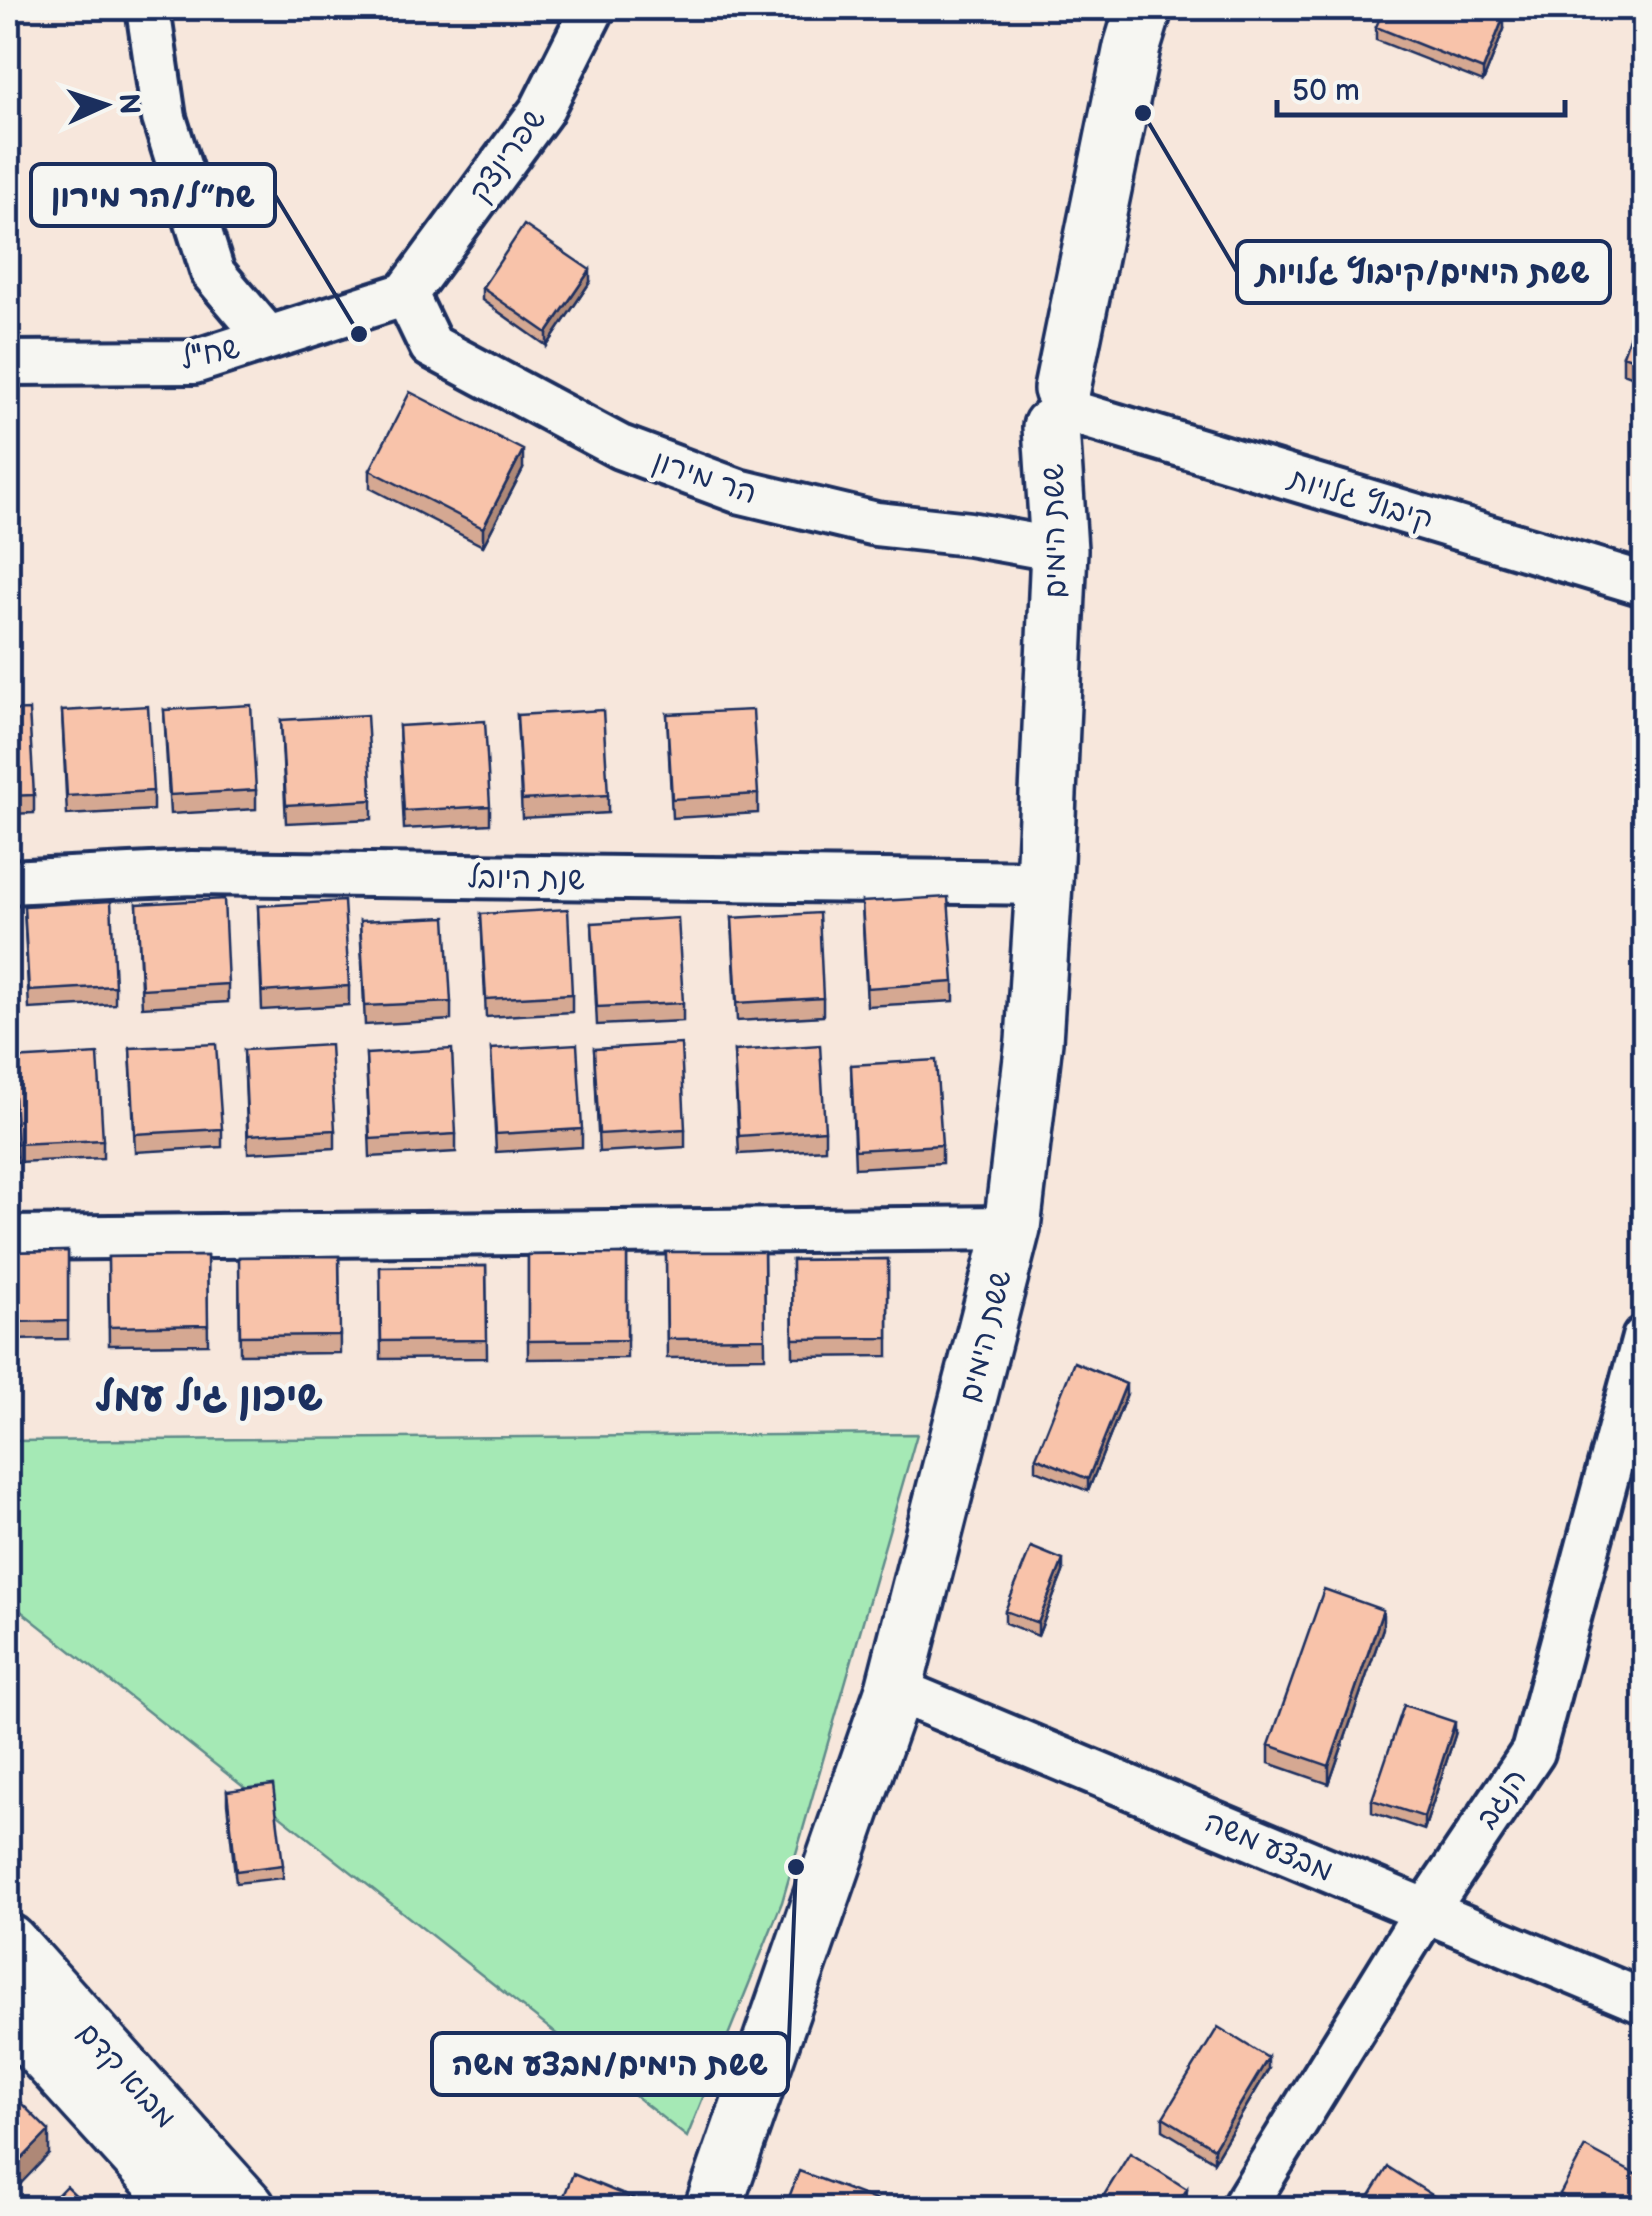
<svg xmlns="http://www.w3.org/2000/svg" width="1652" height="2216" font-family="'Balsamiq Sans','Playpen Sans Hebrew',sans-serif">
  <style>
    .green { fill: #a5e9b5; stroke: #608c8a; stroke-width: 2.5 }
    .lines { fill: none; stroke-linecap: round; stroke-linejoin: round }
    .street-casing { stroke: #1b2f5e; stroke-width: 50 }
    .secondary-casing { stroke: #1b2f5e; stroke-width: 62 }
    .street { stroke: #f6f6f2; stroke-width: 42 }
    .secondary { stroke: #f6f6f2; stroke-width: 55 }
    .wall { fill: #d5a892; stroke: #1b2f5e; stroke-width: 2.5 }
    .shaded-wall { fill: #ae8877; stroke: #1b2f5e; stroke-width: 2.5 }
    .building { fill: #f8c3aa; stroke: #1b2f5e; stroke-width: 2.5 }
    .labels { text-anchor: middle; stroke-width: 9; stroke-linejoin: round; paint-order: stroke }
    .street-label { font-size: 30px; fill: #1b2f5e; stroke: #f6f6f2 }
    .district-label { font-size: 40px; font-weight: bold; fill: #1b2f5e; stroke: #f6f6f2 }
    .leader { fill: none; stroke: #1b2f5e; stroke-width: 4 }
    .callout-dot { fill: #1b2f5e; stroke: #f6f6f2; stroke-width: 4 }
    .callout { fill: #f6f6f2; stroke: #1b2f5e; stroke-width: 4 }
    .callout-label { font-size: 32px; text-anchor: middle; font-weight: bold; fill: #1b2f5e }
  </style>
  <rect width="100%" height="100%" fill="#f7e7dc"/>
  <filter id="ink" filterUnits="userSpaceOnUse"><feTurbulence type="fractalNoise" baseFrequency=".01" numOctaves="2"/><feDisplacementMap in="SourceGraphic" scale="20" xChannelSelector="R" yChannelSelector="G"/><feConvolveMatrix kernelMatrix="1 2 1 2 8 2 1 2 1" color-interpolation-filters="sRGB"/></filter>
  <g filter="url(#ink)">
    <path class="green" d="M917,1434L782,1902L687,2137L8,1601V1441Z"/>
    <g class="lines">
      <g class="street-casing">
        <path id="street" d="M148,8L164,118L213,273L268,338
          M406,294L431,346L620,447L738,491L876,524L969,534L1059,550
          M406,294L541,111L593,8
          M8,363L194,362L406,294
          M1078,414L1644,584
          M8,882L192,873L1044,883
          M8,1238L1012,1228
          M894,1689L1644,2002
          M1243,2208L1426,1911L1533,1752L1644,1338"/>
      </g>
      <g class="secondary-casing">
        <path id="secondary" d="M1062,389L1132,47L1144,8
          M8,1942L247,2208
          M8,2013L186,2208
          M713,2208L894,1689L1012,1228L1034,1041L1044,883L1059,550L1051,427"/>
      </g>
      <use href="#street" class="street"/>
      <use href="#secondary" class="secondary"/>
    </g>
    <path class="wall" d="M1376,27L1504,29L1483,82L1376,40Z
      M590,282L547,346L482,300V288Z
      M1644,294V381L1623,373V355Z
      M523,469L483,546L370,488V470Z
      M164,710L256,790V809L170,814Z
      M8,711L34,795V813L8,814Z
      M62,711L153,791V810L67,815Z
      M667,714L758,794V813L672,818Z
      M517,715L608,795V813L522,818Z
      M281,720L372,800V819L286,823Z
      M399,726L490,806V824L404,829Z
      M862,902L954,982V1001L867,1006Z
      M137,904L228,984V1002L142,1007Z
      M24,906L115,986V1004L29,1009Z
      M258,906L349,986V1005L262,1010Z
      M481,914L572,994V1012L486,1017Z
      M732,918L823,998V1016L737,1021Z
      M360,921L451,1002V1020L365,1025Z
      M592,923L683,1003V1021L597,1025Z
      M130,1048L222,1129V1147L135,1152Z
      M491,1049L582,1129V1147L496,1152Z
      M594,1049L685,1129V1147L599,1152Z
      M244,1050L335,1130V1148L248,1153Z
      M734,1051L825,1130V1149L739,1154Z
      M366,1054L456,1134V1152L370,1157Z
      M12,1059L103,1140V1158L17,1162Z
      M851,1065L942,1145V1163L855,1168Z
      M68,1251V1339L8,1340V1252Z
      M666,1252H764L765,1357L667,1358Z
      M627,1254V1358L528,1359V1255Z
      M207,1256L208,1344L109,1345L108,1257Z
      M339,1256L340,1353L240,1354L239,1257Z
      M888,1259V1356L793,1357L792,1260Z
      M486,1266L487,1358L381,1359L380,1267Z
      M1126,1396L1088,1491L1036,1470V1457Z
      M1063,1572L1038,1636L1005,1623V1611Z
      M1383,1628L1329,1784L1269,1763V1745Z
      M1455,1735L1424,1830L1372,1812V1800Z
      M227,1791L283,1865V1878L236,1883L227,1803Z
      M1268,2070L1214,2161L1163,2130V2117Z
      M1560,2194L1644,2208H1564L1560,2206Z"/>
    <path class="shaded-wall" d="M1504,16V29L1483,82V70Z
      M590,270V282L547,346V333Z
      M523,450V469L483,546V528Z
      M1126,1384V1396L1088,1491V1479Z
      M1063,1560V1572L1038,1636V1623Z
      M1383,1610V1628L1329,1784V1766Z
      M1455,1722V1735L1424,1830V1817Z
      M1268,2058V2070L1214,2161V2148Z
      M49,2131V2154L8,2197V2173Z
      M1187,2189L1186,2208H1175Z"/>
    <path class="building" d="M1384,8H1482L1504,16L1483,70L1376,27Z
      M524,225L590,270L547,333L482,288Z
      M1644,294V363L1623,355Z
      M410,392L523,450L483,528L370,470Z
      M251,705L256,790L170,795L164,710Z
      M148,706L153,791L67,796L62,711Z
      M29,710L34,795L8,796V711Z
      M603,710L608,795L522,800L517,715Z
      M753,710L758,794L672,799L667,714Z
      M367,715L372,800L286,805L281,720Z
      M485,721L490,806L404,811L399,726Z
      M948,897L954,982L867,988L862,902Z
      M224,899L228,984L142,989L137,904Z
      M111,901L115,986L29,991L24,906Z
      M344,901L349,986L262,992L258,906Z
      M568,909L572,994L486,999L481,914Z
      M819,913L823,998L737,1003L732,918Z
      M446,917L451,1002L365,1006L360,921Z
      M678,918L683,1003L597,1007L592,923Z
      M216,1044L222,1129L135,1134L130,1048Z
      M577,1044L582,1129L496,1134L491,1049Z
      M681,1044L685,1129L599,1134L594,1049Z
      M330,1045L335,1130L248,1135L244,1050Z
      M820,1045L825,1130L739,1136L734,1051Z
      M452,1049L456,1134L370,1139L366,1054Z
      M98,1054L103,1140L17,1144L12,1059Z
      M936,1060L942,1145L855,1150L851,1065Z
      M68,1251V1321L8,1322V1252Z
      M666,1252H764L765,1338L667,1339Z
      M627,1254V1340L528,1341V1255Z
      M207,1256L208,1325L109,1327L108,1257Z
      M339,1256L340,1335L240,1336L239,1257Z
      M888,1259V1338L793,1339L792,1260Z
      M486,1266L487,1340L381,1341L380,1267Z
      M1074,1362L1126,1384L1088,1479L1036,1457Z
      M1031,1547L1063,1560L1038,1623L1005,1611Z
      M1324,1589L1383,1610L1329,1766L1269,1745Z
      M1404,1705L1455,1722L1424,1817L1372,1800Z
      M273,1785L283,1865L236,1871L227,1791Z
      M1218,2027L1268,2058L1214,2148L1163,2117Z
      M8,2090L49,2131L8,2173Z
      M1585,2147L1644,2179V2208H1587L1560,2194Z
      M1130,2153L1187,2189L1175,2208H1096Z
      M1388,2167L1451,2207L1450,2208H1362Z
      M799,2171L881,2202L879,2208H785Z
      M573,2174L656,2208H559Z
      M66,2186L89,2208H45Z"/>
  </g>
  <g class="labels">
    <g class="street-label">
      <text transform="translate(507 155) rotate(-54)" y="10">שפרינצק</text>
      <text transform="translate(210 353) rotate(-12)" y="10">שח"ל</text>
      <text transform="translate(705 477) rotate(19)" y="10">הר מירון</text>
      <text transform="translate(1361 499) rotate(17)" y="10">קיבוץ גלויות</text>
      <text transform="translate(1054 531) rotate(-91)" y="10">ששת הימים</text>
      <text transform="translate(526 878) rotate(1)" y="10">שנת היובל</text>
      <text transform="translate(985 1336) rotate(-76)" y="10">ששת הימים</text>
      <text transform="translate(1501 1798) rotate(-56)" y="10">הנגב</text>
      <text transform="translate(1269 1846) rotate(23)" y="10">מבצע משה</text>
      <text transform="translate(127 2075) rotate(48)" y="10">מבוא קדם</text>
    </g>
    <g class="district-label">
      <text x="209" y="1410">שיכון גיל עמל</text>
    </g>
  </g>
  <path class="leader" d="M359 334L275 195M1143 113L1237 272M796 1867L788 2064"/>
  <g class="callout-dot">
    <circle cx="359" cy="334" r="10"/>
    <circle cx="1143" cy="113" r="10"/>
    <circle cx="796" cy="1867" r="10"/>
  </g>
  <g class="callout">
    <rect x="31" y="164" width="244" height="62" rx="10"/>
    <rect x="1237" y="241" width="373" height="62" rx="10"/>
    <rect x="432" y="2033" width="356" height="62" rx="10"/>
  </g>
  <g class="callout-label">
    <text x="153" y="207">שח״ל/הר מירון</text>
    <text x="1423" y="283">ששת הימים/קיבוץ גלויות</text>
    <text x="610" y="2075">ששת הימים/מבצע משה</text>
  </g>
  <rect width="1652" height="2216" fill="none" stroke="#f6f6f2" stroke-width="40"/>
  <rect x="20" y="20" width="1612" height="2176" fill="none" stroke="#1b2f5e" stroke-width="4" filter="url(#ink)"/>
  <g transform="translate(105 105) rotate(87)" stroke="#f6f6f2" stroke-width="8" paint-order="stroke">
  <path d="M0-8L18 38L0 25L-18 38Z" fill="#1b2f5e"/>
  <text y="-15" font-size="28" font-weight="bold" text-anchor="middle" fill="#1b2f5e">N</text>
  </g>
  <path d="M1277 100v15h288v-15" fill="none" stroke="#1b2f5e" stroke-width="5"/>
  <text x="1292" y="100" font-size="30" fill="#1b2f5e" stroke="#f6f6f2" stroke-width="8" paint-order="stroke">50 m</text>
</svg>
